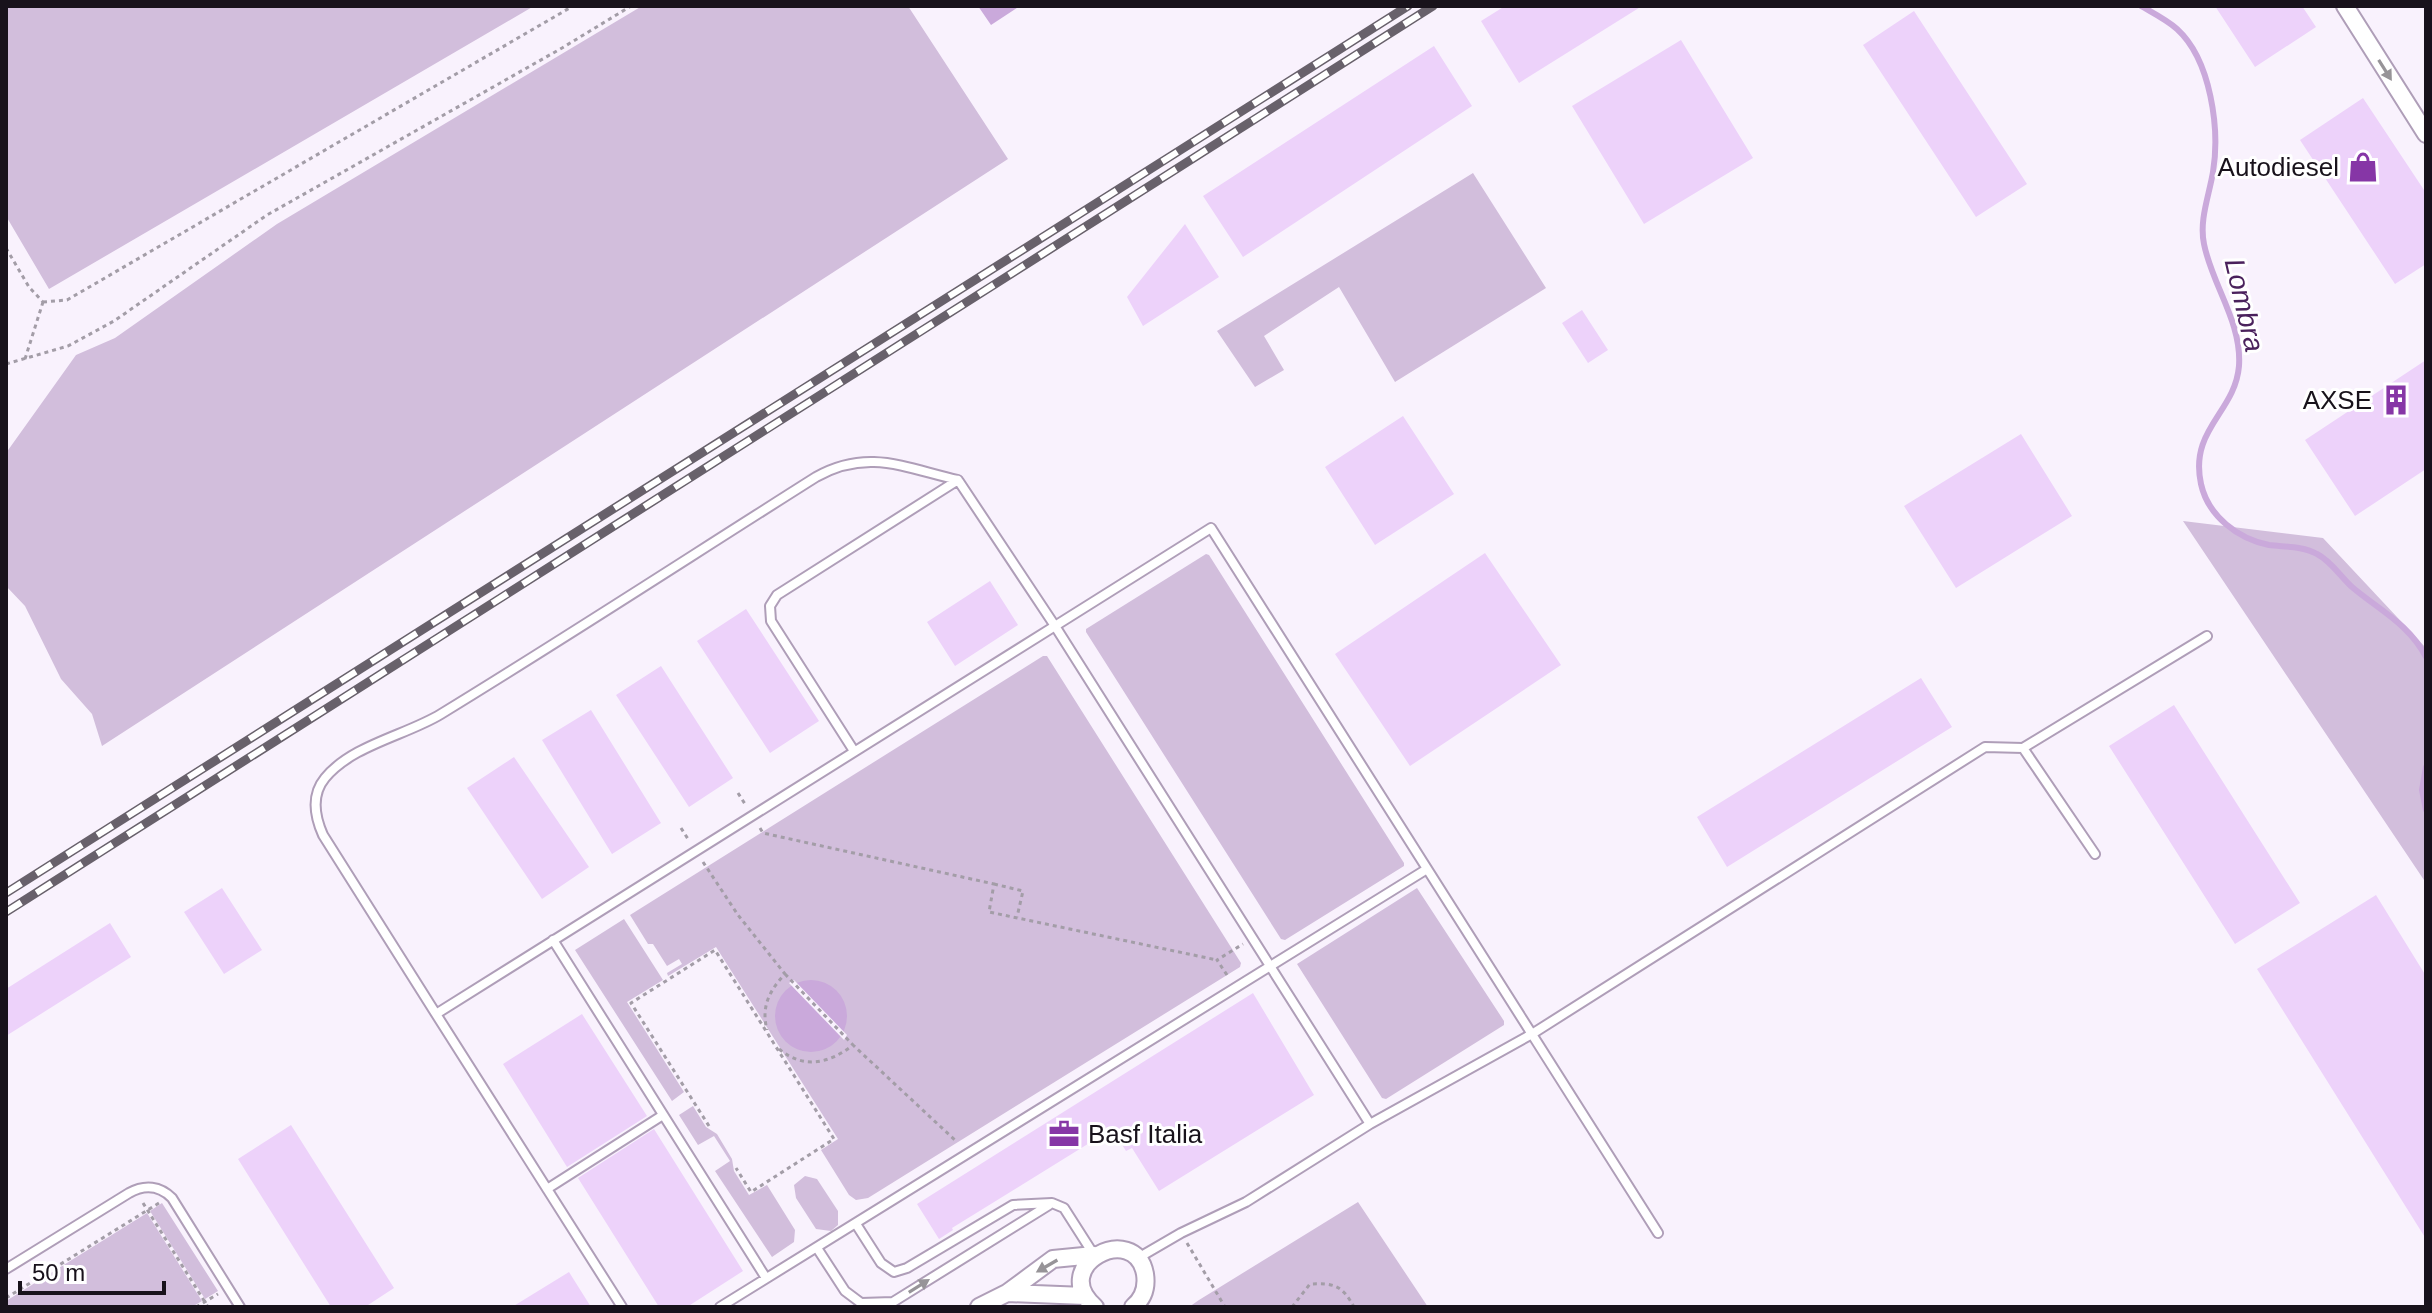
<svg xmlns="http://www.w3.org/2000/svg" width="2432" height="1313" font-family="Arial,sans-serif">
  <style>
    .green { fill: #d2bedc }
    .water { fill: #caa9db }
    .pier { fill: #f9f2fd }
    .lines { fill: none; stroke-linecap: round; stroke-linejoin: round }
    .stream { stroke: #caa9db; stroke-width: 6 }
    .building { fill: #edd2fa }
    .lane-casing { stroke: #af9eb8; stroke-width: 12 }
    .street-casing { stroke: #af9eb8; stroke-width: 20 }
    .path { stroke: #a39da7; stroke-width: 3; stroke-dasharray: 4 4; stroke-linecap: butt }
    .lane { stroke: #fff; stroke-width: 8 }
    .street { stroke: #fff; stroke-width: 16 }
    .rail-casing { stroke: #68616b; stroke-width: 9 }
    .rail { stroke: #fff; stroke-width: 6; stroke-dasharray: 18; stroke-linecap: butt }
    .oneway { fill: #979498 }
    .labels { text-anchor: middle; stroke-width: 6; stroke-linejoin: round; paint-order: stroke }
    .poi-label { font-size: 26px; fill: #18121b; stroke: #fff; text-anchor: end }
    .water-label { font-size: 28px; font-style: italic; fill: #4a215c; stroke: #fff }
  </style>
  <rect width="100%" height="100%" fill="#f9f2fd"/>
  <path class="green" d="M6,6H534L49,289L6,216Z
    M642,6H908L1008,159L102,746L92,714L61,679L25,606L6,586V453L76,355L115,338L277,224Z
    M1473,173L1546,288L1395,382L1339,287L1264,336L1284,370L1255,387L1217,331Z
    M2183,521L2323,538L2426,648V883Z
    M1206,554L1209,555L1404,863V866L1285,940L1281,939L1086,632V629Z
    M1043,656H1047L1241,963L1240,967L868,1198L856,1200L849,1195L821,1150L838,1139L716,947L668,976L667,973L682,964L679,959L667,966L653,944H648L630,915Z
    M1417,888L1504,1021V1025L1386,1099L1382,1098L1297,964Z
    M624,919L663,980L627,1002L684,1092L672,1101L575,950Z
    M693,1106L706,1127L717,1134L732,1159L734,1171L749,1195L767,1185L795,1230L794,1242L772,1257L715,1171L730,1161L714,1136L698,1145L679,1115Z
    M805,1176L817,1179L838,1211V1225L831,1231L816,1229L796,1198L794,1185Z
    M1358,1202L1428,1307H1189L1199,1300Z
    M162,1203L218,1291L205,1299L150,1211Z
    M147,1213L202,1301L192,1307H6V1301Z"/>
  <path class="water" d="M978,6H1020L991,25Z
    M775 1016a36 36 0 1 1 72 0a36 36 0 1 1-72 0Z"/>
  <path class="pier" d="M794,980L847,1035L844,1040L789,983Z"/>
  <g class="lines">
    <path class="stream" d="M2141,6C2153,13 2167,20 2177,29C2211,60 2220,129 2213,172C2209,196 2199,220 2204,244C2212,285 2242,322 2239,366C2235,413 2189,429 2201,484C2208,516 2238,539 2269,545C2285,547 2303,546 2317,554C2331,561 2340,576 2352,587C2379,610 2409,624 2426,657
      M2426,767L2422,790L2426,810"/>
  </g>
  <path class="building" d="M1505,6H1642L1519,83L1481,21Z
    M2215,6H2302L2316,27L2255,67Z
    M1914,11L2027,184L1976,217L1863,45Z
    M1681,40L1753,158L1644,224L1572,106Z
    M1434,46L1472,106L1243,257L1203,196Z
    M2363,98L2426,193V264L2395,284L2300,140Z
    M1185,224L1219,277L1143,326L1127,297Z
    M1582,310L1608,350L1588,363L1562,323Z
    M2426,360V469L2355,516L2305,440Z
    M1403,416L1454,494L1375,545L1325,467Z
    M2021,434L2072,516L1956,588L1904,506Z
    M1485,553L1561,665L1410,766L1335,654Z
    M990,581L1018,625L955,666L927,622Z
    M746,609L819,721L770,753L697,641Z
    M661,666L733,778L689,807L616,695Z
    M1921,678L1952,727L1727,867L1697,817Z
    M2174,705L2300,903L2235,944L2109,746Z
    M591,710L661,823L612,854L542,740Z
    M514,757L589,867L542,899L467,788Z
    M222,888L262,950L224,974L184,912Z
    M2376,895L2426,976V1239L2257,969Z
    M110,923L131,957L6,1036V989Z
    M1253,993L1314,1095L1159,1191L1132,1148L1126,1151L1112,1129L952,1228L953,1230L939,1239L917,1204Z
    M582,1014L647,1116L567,1167L503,1064Z
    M291,1125L394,1288L365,1307H331L238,1159Z
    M654,1129L743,1271L687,1307H659L578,1178Z
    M569,1272L591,1307H512Z"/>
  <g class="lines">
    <g class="lane-casing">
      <path id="lane" d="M2023,748L2207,636
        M854,751L771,621L770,606L777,595L958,480
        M553,940L766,1278
        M436,1014L622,1307
        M1370,1124L1532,1034L1985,747L2023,748L2095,854
        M547,1189L663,1115
        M856,1224L881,1263L894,1272L907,1268L1013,1205L1052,1203L1064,1208L1094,1255
        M817,1248L845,1291L861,1303L893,1302L1049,1205
        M1138,1258L1181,1233L1246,1202L1370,1124L1055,626L436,1014L323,835C315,817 311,795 325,778C352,745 407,735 441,714C567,637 691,556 816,477C868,448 905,468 958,480L1055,626L1211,528L1658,1233
        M6,1269L129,1193C145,1184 160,1186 172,1198L240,1307
        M720,1307L1427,869"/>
    </g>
    <g class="street-casing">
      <path id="street" d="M2345,6L2426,134
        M1007,1293L1085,1296
        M979,1307L1007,1293L1053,1259L1094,1255
        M1095,1307C1047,1266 1135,1220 1145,1274C1147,1287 1144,1298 1133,1307"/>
    </g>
    <path class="path" d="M6,248L29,287L43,302
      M43,302L67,300L573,6
      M25,359L43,302
      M6,364L68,346L114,321L267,215L562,48L631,6
      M738,793L745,804
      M681,828L688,839
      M760,828L763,833L994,884L989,912L1217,960
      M703,862L738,915L785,974C769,991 761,1007 767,1030
      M994,884L1023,891L1017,917
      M785,974L853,1045
      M1227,975L1217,960L1243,944
      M779,1049C804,1070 830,1063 853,1045L957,1142
      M709,1126L631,1003L715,950L834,1139L751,1192L736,1168
      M143,1203L208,1307
      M1187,1243L1225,1307
      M6,1298L159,1203
      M196,1307L218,1294
      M1292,1307L1310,1284C1334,1283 1342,1285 1354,1307"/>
    <use href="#lane" class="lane"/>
    <use href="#street" class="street"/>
    <g class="rail-casing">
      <path id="rail" d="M6,893L1408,6
        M6,912L1433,6"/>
    </g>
    <use href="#rail" class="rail"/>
  </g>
  <defs><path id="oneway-solid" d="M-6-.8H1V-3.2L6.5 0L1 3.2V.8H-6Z" transform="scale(2)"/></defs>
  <g class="oneway">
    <use href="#oneway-solid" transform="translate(2385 70) rotate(58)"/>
    <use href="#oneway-solid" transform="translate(1047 1266) rotate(150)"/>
    <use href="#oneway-solid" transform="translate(919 1286) rotate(-32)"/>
  </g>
  <defs>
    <g id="shop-bare" transform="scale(2.4)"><path d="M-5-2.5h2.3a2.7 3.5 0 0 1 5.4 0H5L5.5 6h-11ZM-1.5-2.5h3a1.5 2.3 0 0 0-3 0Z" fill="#8636a6" stroke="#fff" stroke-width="2.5" paint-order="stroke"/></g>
    <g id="building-bare" transform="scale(2.4)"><path d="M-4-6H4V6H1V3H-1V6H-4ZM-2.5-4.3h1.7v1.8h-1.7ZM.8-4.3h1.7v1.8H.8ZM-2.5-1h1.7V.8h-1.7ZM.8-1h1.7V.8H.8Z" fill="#8636a6" stroke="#fff" stroke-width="2.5" paint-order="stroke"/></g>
    <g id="office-bare" transform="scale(2.4)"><path d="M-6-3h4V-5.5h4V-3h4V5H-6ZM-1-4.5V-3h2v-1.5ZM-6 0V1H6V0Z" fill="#8636a6" stroke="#fff" stroke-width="2.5" paint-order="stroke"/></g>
  </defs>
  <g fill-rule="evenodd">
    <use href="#shop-bare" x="2363" y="167"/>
    <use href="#building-bare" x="2396" y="400"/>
    <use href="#office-bare" x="1064" y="1134"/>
  </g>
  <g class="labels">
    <g class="poi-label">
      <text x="2339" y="176">Autodiesel</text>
      <text x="2372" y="409">AXSE</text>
      <text x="1088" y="1143" text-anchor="start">Basf Italia</text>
    </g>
    <g class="water-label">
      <text transform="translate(2245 305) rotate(77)" y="10">Lombra</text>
    </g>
  </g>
  <rect width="2432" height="1313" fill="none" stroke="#18121b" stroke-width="16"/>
  <path d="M20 1281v12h144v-12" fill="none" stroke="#18121b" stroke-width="4"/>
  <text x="32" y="1281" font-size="24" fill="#18121b" stroke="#ffffff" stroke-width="6" paint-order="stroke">50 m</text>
</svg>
